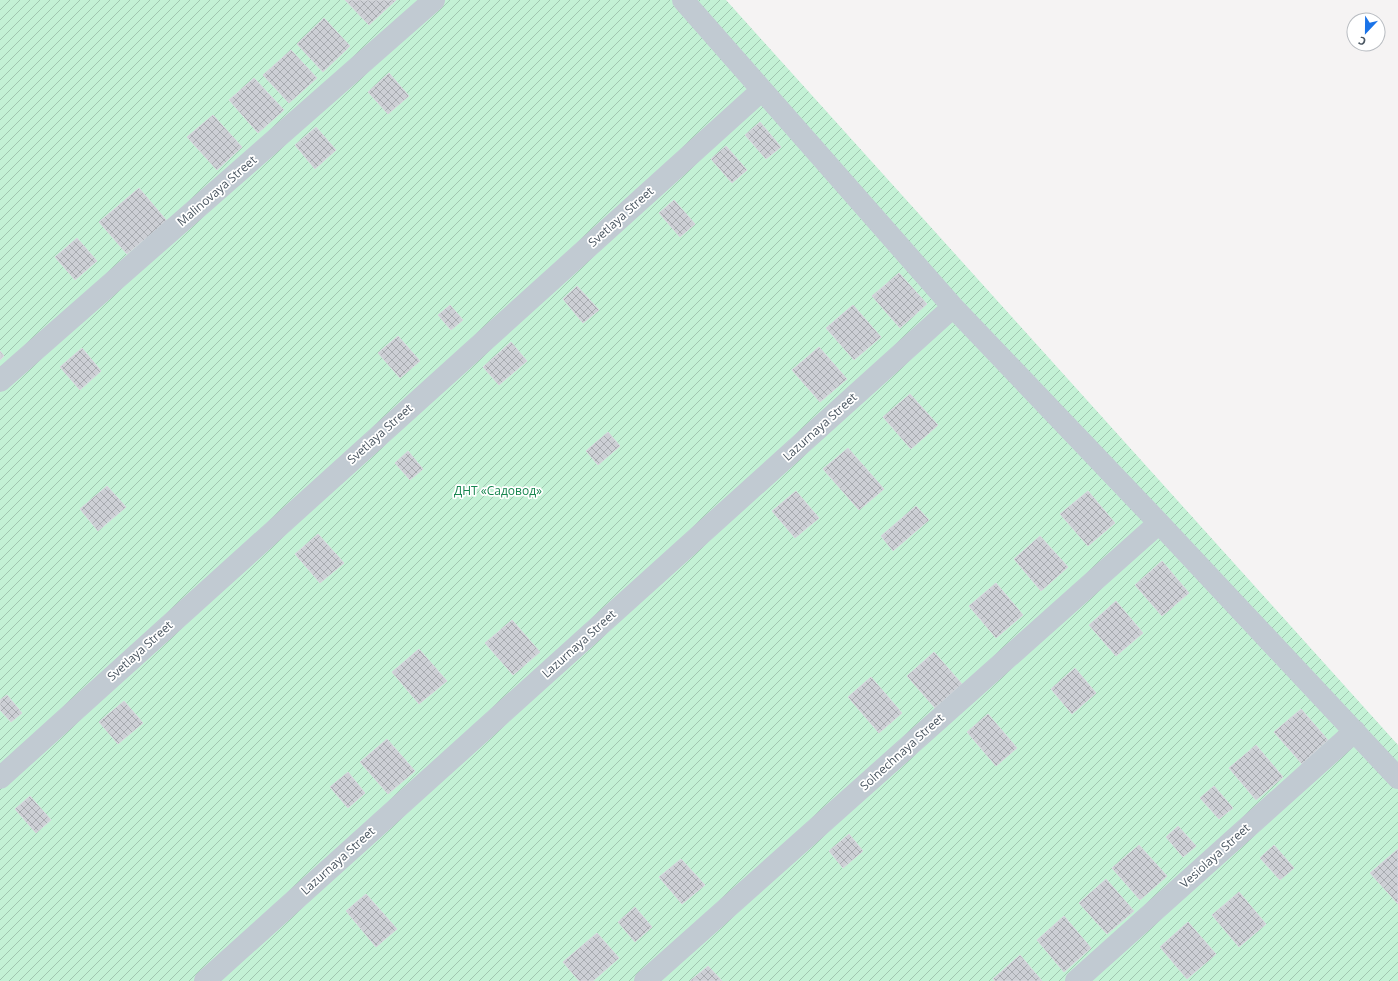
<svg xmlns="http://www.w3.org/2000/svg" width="1398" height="981" font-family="'Open Sans',sans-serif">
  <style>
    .garden { fill: url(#garden-furrows) }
    .building { fill: url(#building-cross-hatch); stroke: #d7d9de }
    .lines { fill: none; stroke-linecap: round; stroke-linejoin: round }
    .minor { stroke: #c1cad2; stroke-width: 22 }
    .labels { text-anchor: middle; stroke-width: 3.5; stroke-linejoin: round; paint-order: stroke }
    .street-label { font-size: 12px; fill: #4a5661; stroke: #fff }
    .park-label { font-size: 12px; fill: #17864f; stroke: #fff }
  </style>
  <defs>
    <pattern id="garden-furrows" width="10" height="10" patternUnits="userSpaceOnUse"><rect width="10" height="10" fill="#c3f1d5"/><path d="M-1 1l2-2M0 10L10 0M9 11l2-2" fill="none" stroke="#a0c6b0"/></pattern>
    <pattern id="building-cross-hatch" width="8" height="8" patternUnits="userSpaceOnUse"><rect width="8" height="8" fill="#cdcfd5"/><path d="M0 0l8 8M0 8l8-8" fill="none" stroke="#a8abb0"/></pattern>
  </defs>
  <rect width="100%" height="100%" fill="#f5f3f3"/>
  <path class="garden" d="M0,0H726L1398,745V981H0Z"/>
  <path class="building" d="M345,0H396L369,25Z
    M324,18L350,46L323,72L297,44Z
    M291,50L317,78L289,103L263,75Z
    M389,73L409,96L388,114L368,92Z
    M254,78L284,110L258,133L229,100Z
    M213,115L242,147L217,170L187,137Z
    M760,122L781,147L766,159L745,135Z
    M316,127L336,150L315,169L295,145Z
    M726,146L747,170L732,183L711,159Z
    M139,188L167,221L127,254L99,222Z
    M674,200L695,224L680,237L659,213Z
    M77,238L97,261L75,280L55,257Z
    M899,273L927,304L900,328L872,296Z
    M577,286L599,310L583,323L563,299Z
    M450,305L463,320L451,330L438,315Z
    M853,305L881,337L854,360L826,328Z
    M398,336L420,361L400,378L378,353Z
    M511,342L527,361L499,385L483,367Z
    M819,347L847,379L820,402L792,370Z
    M82,348L101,371L80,390L60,367Z
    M0,351L4,356L0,360Z
    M910,394L938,425L911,449L883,417Z
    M608,432L620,446L598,465L586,451Z
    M848,448L884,489L859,510L823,469Z
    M408,451L423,469L410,480L395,463Z
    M107,486L126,507L98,531L80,509Z
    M796,491L819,518L795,538L772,511Z
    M1088,491L1115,523L1088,546L1060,514Z
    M916,506L929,520L893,551L881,536Z
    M318,534L344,563L320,583L295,554Z
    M1040,536L1068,567L1041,591L1014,559Z
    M1162,561L1189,593L1162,616L1135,585Z
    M996,583L1023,615L996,638L969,606Z
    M1116,601L1143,633L1116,656L1089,625Z
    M512,620L540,652L513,675L485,643Z
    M419,649L447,681L419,704L392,672Z
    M934,652L962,684L935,708L907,676Z
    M1075,668L1096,693L1072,714L1051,689Z
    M871,677L902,713L879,733L848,697Z
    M7,695L22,713L11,722L0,710V700Z
    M124,701L143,723L118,744L99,722Z
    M1301,709L1328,740L1302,764L1274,732Z
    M988,714L1017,748L996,766L967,732Z
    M387,739L415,771L388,794L360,762Z
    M1256,745L1283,777L1256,800L1229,768Z
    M348,772L365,793L348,808L330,787Z
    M1214,786L1233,808L1219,819L1200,798Z
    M30,796L51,820L36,833L15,809Z
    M1178,826L1196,846L1183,857L1166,837Z
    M849,834L863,851L843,868L829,851Z
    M1139,845L1167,876L1140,900L1112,868Z
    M1274,845L1294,868L1280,880L1260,858Z
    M1398,849V904L1370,873Z
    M681,859L705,885L682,904L659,877Z
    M1106,879L1134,911L1107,934L1079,903Z
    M1239,892L1266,924L1239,947L1212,915Z
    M366,894L397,929L376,947L346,911Z
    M635,907L652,927L635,942L618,922Z
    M1064,916L1091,948L1064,972L1037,940Z
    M1188,922L1216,954L1187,979L1160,947Z
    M597,933L619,958L593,981H579L563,962Z
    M1020,955L1042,981H995L993,979Z
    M708,966L722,981H690Z"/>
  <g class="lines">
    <path class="minor" d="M683,0L953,307L1159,523L1398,778
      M0,381L434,0
      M0,778L761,91
      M205,981L953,307
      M645,981L1159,523
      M1076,981L1355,731"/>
  </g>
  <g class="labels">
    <g class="street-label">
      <text transform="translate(217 191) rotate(-41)" y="4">Malinovaya Street</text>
      <text transform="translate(621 217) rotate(-42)" y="4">Svetlaya Street</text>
      <text transform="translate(820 427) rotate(-42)" y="4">Lazurnaya Street</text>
      <text transform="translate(380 434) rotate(-42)" y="4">Svetlaya Street</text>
      <text transform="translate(579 644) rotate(-42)" y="4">Lazurnaya Street</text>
      <text transform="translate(140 651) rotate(-42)" y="4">Svetlaya Street</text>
      <text transform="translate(902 752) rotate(-42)" y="4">Solnechnaya Street</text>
      <text transform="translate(1215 856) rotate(-42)" y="4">Vesiolaya Street</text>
      <text transform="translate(338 861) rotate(-42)" y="4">Lazurnaya Street</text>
    </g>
    <g class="park-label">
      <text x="498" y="495">ДНТ «Садовод»</text>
    </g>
  </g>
  <g transform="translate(1366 32) rotate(202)"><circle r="19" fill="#ffffff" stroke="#b7bbc0"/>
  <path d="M0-3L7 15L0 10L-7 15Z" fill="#1a73e8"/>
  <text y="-6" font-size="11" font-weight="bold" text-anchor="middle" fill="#4a5661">С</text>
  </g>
</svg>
